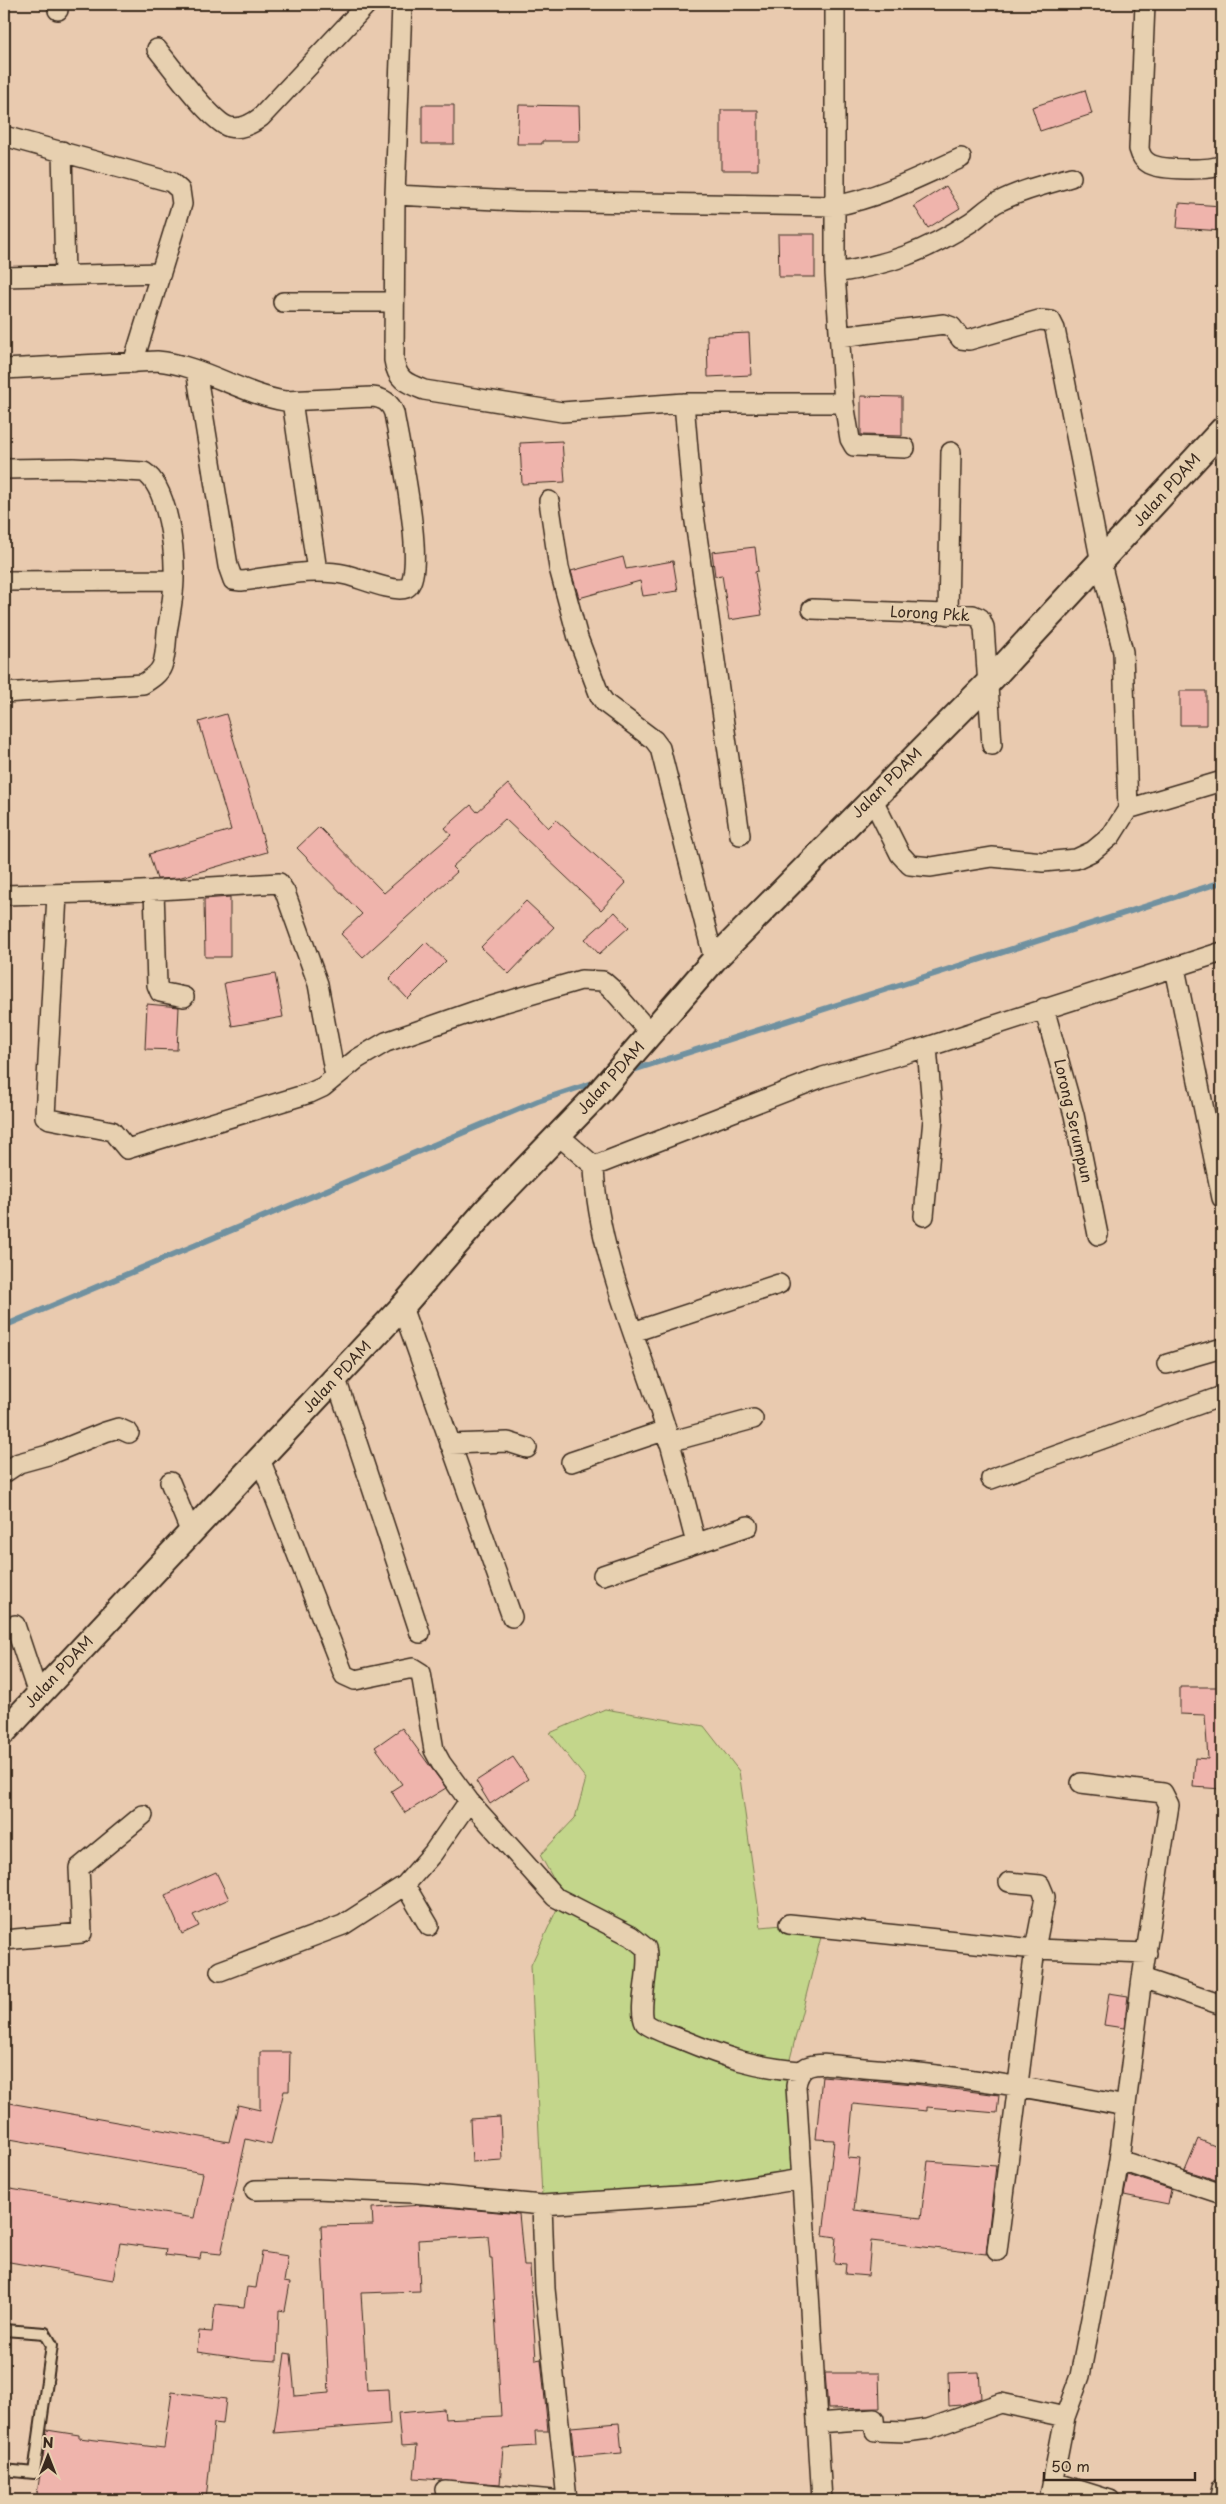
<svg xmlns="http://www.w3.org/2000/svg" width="1226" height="2504" font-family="'Playpen Sans',sans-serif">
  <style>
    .green { fill: #c3d68b; stroke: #7f8054 }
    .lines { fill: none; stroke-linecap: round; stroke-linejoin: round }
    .stream { stroke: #7091a0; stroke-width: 6 }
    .building { fill: #efb4ac; stroke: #3b2a1e }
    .service-casing { stroke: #3b2a1e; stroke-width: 14 }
    .minor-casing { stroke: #3b2a1e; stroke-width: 22 }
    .tertiary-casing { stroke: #3b2a1e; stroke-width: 28 }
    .service { stroke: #e7d0b0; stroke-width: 10 }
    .minor { stroke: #e7d0b0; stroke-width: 19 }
    .tertiary { stroke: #e7d0b0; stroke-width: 24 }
    .labels { text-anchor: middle; stroke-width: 5; stroke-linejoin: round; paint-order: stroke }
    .street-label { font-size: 15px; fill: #3b2a1e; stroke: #e7d0b0 }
  </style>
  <rect width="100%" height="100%" fill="#e9caaf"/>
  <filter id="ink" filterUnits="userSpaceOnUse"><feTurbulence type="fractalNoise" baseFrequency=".02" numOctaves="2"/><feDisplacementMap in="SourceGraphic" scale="10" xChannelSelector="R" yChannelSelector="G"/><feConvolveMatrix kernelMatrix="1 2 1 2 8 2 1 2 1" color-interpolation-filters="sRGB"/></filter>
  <g filter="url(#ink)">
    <path class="green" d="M605,1709L704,1726L739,1771L761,1927L825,1921L790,2059L792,2176L542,2197L531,1965L563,1896L540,1855L575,1818L586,1779L550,1733Z"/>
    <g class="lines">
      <path class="stream" d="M627,1072L1222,882
        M4,1326L538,1101L599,1081"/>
    </g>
    <path class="building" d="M1085,90L1092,114L1040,131L1032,107Z
      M422,105H454V144H422Z
      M519,105L579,106L580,141H542V144H517Z
      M721,110H758V170H721Z
      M946,186L960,208L928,228L914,206Z
      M1179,203L1222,206V231L1177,228Z
      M778,234H815V277H779Z
      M749,333L751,375L708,377L707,335Z
      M861,396L902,397V436L861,435Z
      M562,441L565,482L522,484L520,443Z
      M755,547L758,571L755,572L762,615L729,620L722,575L715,576L712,552Z
      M623,557L626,569L673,561L678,591L643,596L640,581L579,598L571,571Z
      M1180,691H1206V725H1180Z
      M226,714L267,852L178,878L157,879L149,854L231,830L199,722Z
      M508,784L548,828L556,820L626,883L601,910L505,819L452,867L457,872L363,957L341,934L362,914L297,848L319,827L384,893L451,835L445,828L471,805L477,812Z
      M230,897V957H205L204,899Z
      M526,901L554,927L509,974L481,947Z
      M615,912L629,927L599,954L585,939Z
      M426,942L446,961L408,999L389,979Z
      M275,974L283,1017L232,1026L224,983Z
      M147,1004L179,1007L177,1050L145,1049Z
      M1180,1687H1222V1789L1193,1787L1195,1758L1208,1759L1205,1715L1180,1714Z
      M402,1728L446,1788L405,1813L391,1791L402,1784L375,1747Z
      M513,1757L528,1779L490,1804L476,1781Z
      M216,1872L229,1899L193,1915L199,1926L182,1934L165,1895Z
      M1109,1993L1128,1996L1124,2028L1104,2025Z
      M260,2052H290L289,2091H284L271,2145L246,2139L221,2254L201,2252L200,2259L165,2255L166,2249L120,2243L113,2280L4,2261V2188L194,2218L203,2173L4,2138V2102L229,2142L238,2105L260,2110Z
      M822,2076L914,2084L999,2095L997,2113L927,2107V2111L853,2104L848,2158L860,2159L854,2210L921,2218L928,2161L996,2166L986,2254L871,2241L868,2276L845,2274L846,2264L834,2263L836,2237L823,2235L834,2140L816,2139Z
      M500,2117L502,2160L472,2162L470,2119Z
      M1198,2139L1222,2149V2182L1185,2170Z
      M1128,2175L1171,2189L1168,2204L1124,2195Z
      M424,2205L519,2214L524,2266H530L536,2360L541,2359L548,2431H535L536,2446L503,2448L500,2484L414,2478L417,2445L401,2446L398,2413L444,2409L445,2419L501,2416L492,2258H490L488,2236L418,2240L420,2291L361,2293L367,2390L388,2389L390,2424L274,2433L285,2353L291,2354L295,2396L329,2393L321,2226L373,2225L372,2208Z
      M262,2252L288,2256L284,2282L290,2283L285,2311L279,2310L277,2361L246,2359L197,2352L199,2331L212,2332L215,2304L244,2307L247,2287L256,2288Z
      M979,2372L981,2398L961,2405L949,2406L948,2373Z
      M825,2373H879L880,2408L828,2409Z
      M172,2392L226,2399L223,2424L214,2423L206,2500H36L47,2430L79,2435V2438L164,2448Z
      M619,2423L622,2453L574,2457L571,2427Z"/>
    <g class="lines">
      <g class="service-casing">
        <path id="service" d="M4,2330L45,2333L52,2345L34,2473L4,2470"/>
      </g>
      <g class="minor-casing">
        <path id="minor" d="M402,4L395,195L517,201L834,206C879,198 919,177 961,158
          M1145,4L1139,149C1141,156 1143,160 1150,164C1162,170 1210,171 1222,165
          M58,10V4
          M157,49C171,66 210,121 229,127C241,130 252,124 261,117L367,4
          M4,136L171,182L180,190L182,204L133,363
          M62,151L65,275
          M395,195L394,360C397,380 406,383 424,390L562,412L684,403H844L835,273V4
          M835,273C888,265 925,252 971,222C980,216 988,207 998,202C1021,190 1047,184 1071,177
          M4,277L161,273
          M283,302H394
          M839,337L944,324L952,327L961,339L969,340L1039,320L1051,321L1055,329L1101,563L1123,652L1128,809L1222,781
          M4,369L157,361C202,365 241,394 285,401L372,397C383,398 390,402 394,413C398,439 429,577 406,588C394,593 360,578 347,575C312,567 275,577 241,581L233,580L228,566L196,370
          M292,401L317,571
          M684,403L693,508L740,835
          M844,403L850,439L854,446L905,448
          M4,469L73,468L144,472C168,487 175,551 174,578C174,596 170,614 167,632C166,642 166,656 162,666C159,674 151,679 143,684L4,693
          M549,501L559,568L578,638L600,696L605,703L654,740L660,748L714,960
          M4,581L174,580
          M812,609L973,615L980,618L984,627L992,745
          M948,615L951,452
          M872,798L900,854L910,865L931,867L992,857L1043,862L1076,859L1093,851L1111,836L1128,809
          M154,890L157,985L160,992L184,997
          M4,895L124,892L279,883L285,892L318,984L335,1076
          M57,895L45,1116L50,1119L112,1131L127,1149L310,1093L323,1087L357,1059L386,1042L478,1010L581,980L603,981L612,989L651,1034
          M1175,968L1222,1198
          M1044,1008L1074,1115L1098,1235
          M558,1135L594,1166L823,1077L927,1047L1222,952
          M594,1166C597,1254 640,1345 666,1429C677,1467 686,1506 696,1543
          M924,1216L933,1119L927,1047
          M402,1307L512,1617
          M633,1332L779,1284
          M1167,1364L1222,1348
          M336,1379L420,1633
          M669,1442L753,1419
          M450,1444L508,1442L527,1448
          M260,1459L344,1675L355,1680L413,1668L421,1673L434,1750L441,1763L469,1801L555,1897L631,1936L646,1948C651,1969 637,2008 645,2023C655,2031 671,2035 683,2040C724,2057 757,2068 801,2071
          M571,1462L666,1430
          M4,1473L19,1463L48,1455L105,1432L118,1428L129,1433
          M991,1479L1222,1396
          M170,1482L191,1533
          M603,1575L748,1526
          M15,1625L38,1694
          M405,1885L429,1926
          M789,1924L1035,1949L1147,1953
          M4,1940L82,1933L79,1868L143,1815
          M220,1971L343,1925L405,1885L433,1853L469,1801
          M1142,1978L1222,2005
          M1119,2160L1222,2194
          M255,2190L315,2189L412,2193L542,2205L708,2194L801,2179
          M542,2205L545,2289L567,2500
          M997,2251L1035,1949L1045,1897L1040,1885L1009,1882
          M1065,2417L1080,2376L1098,2282L1119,2160L1142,1978L1169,1805L1163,1793L1081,1783
          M817,2423L874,2419L875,2431L906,2432L928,2429L1001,2403L1065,2417L1049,2500
          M1053,2482L1110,2500
          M445,2490L553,2500
          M822,2500L796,2086C797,2079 800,2071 807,2067C823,2061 847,2067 864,2068C952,2074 1038,2089 1125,2106
          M1219,2500L1222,2488"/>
      </g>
      <g class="tertiary-casing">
        <path id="tertiary" d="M4,1732L402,1307L487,1209L596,1096L714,960L987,684L1222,430"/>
      </g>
      <use href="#service" class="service"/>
      <use href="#minor" class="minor"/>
      <use href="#tertiary" class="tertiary"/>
    </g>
  </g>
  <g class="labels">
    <g class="street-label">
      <text transform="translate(1167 490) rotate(-48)" y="5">Jalan PDAM</text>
      <text transform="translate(930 614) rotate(3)" y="5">Lorong Pkk</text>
      <text transform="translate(887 783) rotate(-45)" y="5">Jalan PDAM</text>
      <text transform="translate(611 1078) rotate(-48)" y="5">Jalan PDAM</text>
      <text transform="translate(1073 1121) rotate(77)" y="5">Lorong Serumpun</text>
      <text transform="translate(337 1377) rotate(-47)" y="5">Jalan PDAM</text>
      <text transform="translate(59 1672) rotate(-47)" y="5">Jalan PDAM</text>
    </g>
  </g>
  <rect width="1226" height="2504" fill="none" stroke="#e7d0b0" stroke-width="20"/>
  <rect x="10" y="10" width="1206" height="2484" fill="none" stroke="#3b2a1e" stroke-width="2" filter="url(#ink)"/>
  <g transform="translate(48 2456)" stroke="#e7d0b0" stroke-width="4" paint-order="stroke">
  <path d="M0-4L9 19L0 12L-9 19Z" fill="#3b2a1e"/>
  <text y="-8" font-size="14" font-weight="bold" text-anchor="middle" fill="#3b2a1e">N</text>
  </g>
  <path d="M1044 2472v8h151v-8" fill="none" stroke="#3b2a1e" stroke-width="2.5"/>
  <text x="1051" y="2472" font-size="15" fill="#3b2a1e" stroke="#e7d0b0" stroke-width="4" paint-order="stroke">50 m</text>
</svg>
